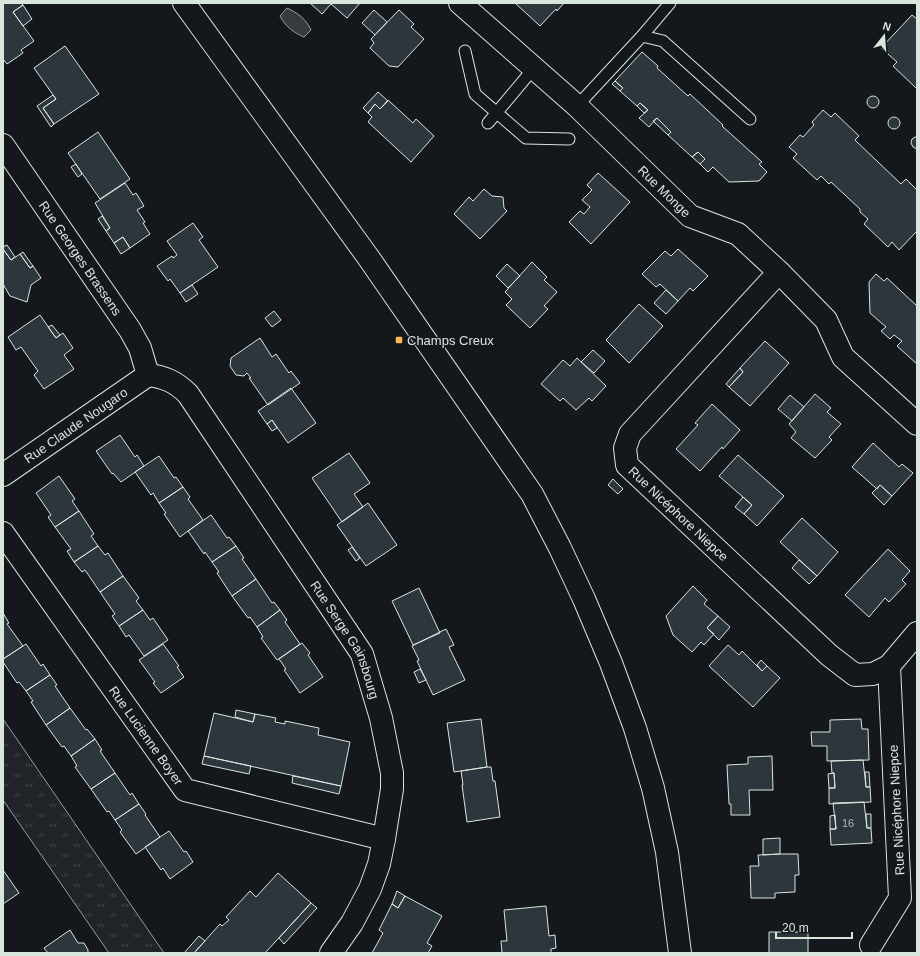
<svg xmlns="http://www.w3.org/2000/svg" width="920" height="956" font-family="Helvetica,sans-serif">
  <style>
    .grass { fill: url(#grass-tufts); stroke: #939e99 }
    .water { fill: #363b3e; stroke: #939e99 }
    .building { fill: #2c363c; stroke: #d8e6dc }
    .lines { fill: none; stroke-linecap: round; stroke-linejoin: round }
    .service-casing { stroke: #d8e6dc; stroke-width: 13 }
    .minor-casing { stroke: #d8e6dc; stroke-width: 24 }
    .secondary-casing { stroke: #d8e6dc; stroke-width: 24 }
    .service { stroke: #14181c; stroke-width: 11 }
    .minor { stroke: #14181c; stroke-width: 22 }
    .secondary { stroke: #14181c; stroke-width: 22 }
    .poi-dot { fill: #ffb74d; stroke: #14181c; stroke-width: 1.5 }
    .labels { text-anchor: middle; stroke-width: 3; stroke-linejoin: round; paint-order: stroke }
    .number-label { font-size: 11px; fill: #adbab4 }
    .street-label { font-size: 13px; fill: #d8e6dc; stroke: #14181c }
    .poi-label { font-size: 13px; fill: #d8e6dc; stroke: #14181c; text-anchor: start }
  </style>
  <defs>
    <pattern id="grass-tufts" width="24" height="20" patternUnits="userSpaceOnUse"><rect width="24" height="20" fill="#202428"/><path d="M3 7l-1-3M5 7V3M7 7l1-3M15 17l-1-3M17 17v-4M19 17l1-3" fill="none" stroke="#404447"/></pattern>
  </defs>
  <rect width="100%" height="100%" fill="#14181c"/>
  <path class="grass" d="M3,719L164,953H109L3,800Z"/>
  <path class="water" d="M287,8C298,13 306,19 311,30L304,37C294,33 285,26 280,16Z"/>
  <path class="building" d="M3,3H21L23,5L13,12L34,41L21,50L23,53L7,64L3,59Z
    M310,3H360L347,18L331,4L322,14Z
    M515,3H564L557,11L556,9L540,26Z
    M23,5L32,19L23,26L13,12Z
    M374,10L387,22L375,35L362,23Z
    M399,10L414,24L411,27L424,39L398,67L389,66L370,48L374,43L371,39Z
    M912,15L917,19V89L893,66L897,62L881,48Z
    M65,46L99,94L54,124L43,108L56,99L34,68Z
    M642,52L658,66L657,68L688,96L690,94L723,125L722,126L762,162L759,164L767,172L759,181L729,182L713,167L708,172L700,164L705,159L698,152L692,157L668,135L671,132L657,118L649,127L639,118L648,110L640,103L637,106L620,91L623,88L615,81Z
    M615,81L623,88L620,91L612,84Z
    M378,92L388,101L380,109L375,104L368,113L363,108Z
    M53,95L56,99L43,108L54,124L51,127L37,106Z
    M867 102a6 6 0 1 1 12 0a6 6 0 1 1-12 0Z
    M388,100L413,123L416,119L434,136L411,162L368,122L372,117L368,113L375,104L380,109Z
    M640,103L648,110L644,113L637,106Z
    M823,110L831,117L835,113L859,136L855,140L901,184L906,179L917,190V231L899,250L892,242L888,247L864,224L868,219L860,212V209L831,182L829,184L821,176L817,180L793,158L797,154L789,147L800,135L803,137L814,125L812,122Z
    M888 123a6 6 0 1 1 12 0a6 6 0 1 1-12 0Z
    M657,118L671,132L668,135L653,121Z
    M98,132L130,179L100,199L68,153Z
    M917,136V149L913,147L911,143L912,139Z
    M698,152L705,159L700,164L692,157Z
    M76,164L82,174L78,177L71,167Z
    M598,173L630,202L591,244L569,222L580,211L584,214L590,207L582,200L592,190L587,185Z
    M125,183L133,195L136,193L144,206L137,210L145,222L143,223L150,234L130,248L123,237L114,243L106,231L110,228L95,203Z
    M484,189L492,196L503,197L504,208L507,211L480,239L454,214L469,197L473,201Z
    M102,216L110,228L106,231L98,219Z
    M193,223L203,237L199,240L218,267L180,293L170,279L168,281L157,266L172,256L173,258L177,255L167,241Z
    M123,237L130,248L121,254L114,243Z
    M7,245L15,257L11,260L3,249V247Z
    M3,249L11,260L20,254L30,268L33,266L41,278L31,285L27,302L10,296L3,284Z
    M678,249L708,276L693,291L690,288L678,301L660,284L656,287L642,274L665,251L671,256Z
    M23,252L33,266L30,268L20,254Z
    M532,262L547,277L544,280L557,292L544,306L548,309L530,328L506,305L512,299L505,292Z
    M507,264L520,276L508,288L496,276Z
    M876,274L884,281L887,278L917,306V364L897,346L902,341L894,335L890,339L881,331L886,327L870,313L869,282Z
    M192,285L198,294L186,302L180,293Z
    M666,290L678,301L666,314L654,303Z
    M639,304L663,326L629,363L606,340Z
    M274,311L281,320L272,327L265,318Z
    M40,315L56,338L63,333L73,348L64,355L74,369L44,389L34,375L38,371L21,347L16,350L8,337Z
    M52,325L60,335L56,338L48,327Z
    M260,338L272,357L276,354L289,373L291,371L300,383L268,405L249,378H251L247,373L244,376L236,375L230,366L231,358Z
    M765,341L789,363L750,406L729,387L743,372L740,368Z
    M593,350L605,361L594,373L581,362Z
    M577,358L606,386L592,401L589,398L576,410L563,398L560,401L541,384L563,360L570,366Z
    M740,368L743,372L729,387L726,384Z
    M291,388L316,423L288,443L272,420L267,424L258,411Z
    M815,394L831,408L827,412L841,424L829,437L832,440L815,458L791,438L796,432L789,424Z
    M790,395L804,407L792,421L778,409Z
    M712,404L740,430L723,449L722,447L700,471L676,449L698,425L695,423Z
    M272,420L277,428L272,431L267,424Z
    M120,435L135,457L137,455L144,466L121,482L113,473L112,474L96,451Z
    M873,443L899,467L902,464L913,473L892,496L880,485L877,489L852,467Z
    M349,453L370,483L354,494L363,507L342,522L312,478Z
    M738,455L784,496L757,526L744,514L752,505L719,476Z
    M159,456L174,478L176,477L183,487L159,503L153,493L151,495L135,472Z
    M59,476L75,499L72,501L79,511L55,527L48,517L51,515L36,493Z
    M613,479L623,489L618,494L608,485Z
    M880,485L892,496L884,505L872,493Z
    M183,487L190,497L188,499L203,520L180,537L164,514L166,513L159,503Z
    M743,497L752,505L744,514L735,507Z
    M368,503L397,545L366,566L337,525Z
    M79,511L94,534L91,536L98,546L74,562L67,551L71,549L55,527Z
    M211,515L227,538L229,537L236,546L212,562L205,552L204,554L188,531Z
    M802,518L838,552L817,576L780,542Z
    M98,546L105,555L108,553L123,576L100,592L85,570L82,572L74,562Z
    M236,546L244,558L242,559L256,579L232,596L217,573L219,572L212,562Z
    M352,547L360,558L356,561L348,550Z
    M888,549L910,571L902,580L906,584L889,602L885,598L869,617L845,595Z
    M799,560L817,576L809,584L792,568Z
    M123,576L139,598L136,601L143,610L119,626L112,616L115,614L100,592Z
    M256,579L272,603L274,602L280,610L257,627L250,617L248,618L232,596Z
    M693,586L707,600L704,604L718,616L707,628L714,634L704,645L701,642L692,652L673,635L666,616Z
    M419,588L440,633L413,645L392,601Z
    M143,610L150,620L153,618L168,640L144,656L129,635L126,637L119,626Z
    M280,610L287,620L285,622L300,644L277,660L261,638L263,637L257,627Z
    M3,613L9,623L7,624L23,646L3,659Z
    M718,616L730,627L719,640L707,628Z
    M446,629L454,645L449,647L465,680L433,695L417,661L419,660L412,646Z
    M302,643L310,653L308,655L323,677L300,693L284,670L286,669L279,659Z
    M26,644L41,666L43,664L50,675L26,691L19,682L17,683L3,662V659Z
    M163,644L179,666L177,667L184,677L161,693L153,683L155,682L139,660Z
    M728,645L739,655L742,651L762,671L767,666L780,678L753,707L709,666Z
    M761,660L767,666L762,671L757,665Z
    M420,669L426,680L419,683L414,672Z
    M50,675L57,685L55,686L70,708L46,725L31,702L33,701L26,691Z
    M70,708L86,730L87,729L95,739L71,756L64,746L62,747L46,725Z
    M236,710L255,714L253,722L235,717Z
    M214,713L253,722L255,714L276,718L275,722L285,724V721L319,728L318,735L350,742L341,786L204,756Z
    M481,719L487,767L454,772L447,723Z
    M861,719L862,729H868L869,760L827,761V746H812L811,732H830V720Z
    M95,739L102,750L100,751L115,773L91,789L75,767L77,766L71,756Z
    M204,756L251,766L249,774L202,764Z
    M772,756L773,790H749L750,815H731V804H729L727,765L748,764V757Z
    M863,760L866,787H870L871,802L829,804V788H835L834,773H832L831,761Z
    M487,767H491L493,781H495L500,817L467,822L462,785H463L461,771Z
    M865,772H869L870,787H866Z
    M115,773L130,795L132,793L139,804L115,820L109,811L107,812L91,789Z
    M834,773L835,788H829L828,774Z
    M293,776L341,786L339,794L292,783Z
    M864,802L867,828H871L872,843L831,845L830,829H836L833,803Z
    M139,804L146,814L145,815L160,837L136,854L120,832L122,830L115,820Z
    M866,814H871V828H867Z
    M835,815L836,829H830V816Z
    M169,831L184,852L186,851L193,862L170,879L163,868L161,870L145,847Z
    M780,838V854L763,855V839Z
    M780,854H798L799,875H795V892L775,893V898H751L750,866H759L758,855Z
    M3,870L19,893L3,904Z
    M278,873L311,903L265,953H194L220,924L222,926L229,920L226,917L250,891L256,897Z
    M397,891L405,896L398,908L392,904Z
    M405,896L442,916L427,943L432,946L428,953H372L383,933L379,930L392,904L398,908Z
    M311,903L317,908L284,944L279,938Z
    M546,906L549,936L555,935L556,948L551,949V953H502L501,941H507L504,910Z
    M70,930L78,943H84L88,950V953H48L44,948Z
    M769,932H808V953H769Z
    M199,936L205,941L194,953H184Z"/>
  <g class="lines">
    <g class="service-casing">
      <path id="service" d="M642,36L663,41L750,119
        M465,51L475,94L526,138L569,139
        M577,106L642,36L670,3
        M488,123L534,68"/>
    </g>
    <g class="minor-casing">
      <g id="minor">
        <path id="s1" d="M460,3L577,106L690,216L738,234L779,272L826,320L843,357L917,424"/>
        <path id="s2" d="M3,145L130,330L140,348L148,375"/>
        <path id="s3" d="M779,272L630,434L625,448L627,465L829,655L855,675L873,674L889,666L917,633"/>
        <path id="s4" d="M148,375C165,377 176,382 188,394L362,654L381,718L392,773V789L384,839L379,864L370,889L352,923L331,953"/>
        <path id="s5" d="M3,475L148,375"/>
        <path id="s6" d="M3,533L185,790L384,839"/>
        <path d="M871,945L900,898L889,666"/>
      </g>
    </g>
    <g class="secondary-casing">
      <path id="secondary" d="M184,3L368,257L532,494L560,548L584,599L611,663L635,728L653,788L667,852L680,953"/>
    </g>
    <use href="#service" class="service"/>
    <use href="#minor" class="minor"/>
    <use href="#secondary" class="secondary"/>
  </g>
  <rect class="poi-dot" x="395" y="336" width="8" height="8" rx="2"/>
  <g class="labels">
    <g class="number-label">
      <text x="848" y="827">16</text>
    </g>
    <g class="street-label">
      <text dy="5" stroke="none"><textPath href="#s1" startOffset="278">Rue Monge</textPath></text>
      <text dy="5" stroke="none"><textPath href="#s2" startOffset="137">Rue Georges Brassens</textPath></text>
      <text dy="5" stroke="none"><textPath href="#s5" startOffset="88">Rue Claude Nougaro</textPath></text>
      <text dy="5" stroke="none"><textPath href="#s3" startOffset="323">Rue Nicéphore Niepce</textPath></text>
      <text dy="5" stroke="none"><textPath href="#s4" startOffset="338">Rue Serge Gainsbourg</textPath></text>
      <text dy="5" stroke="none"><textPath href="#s6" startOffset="248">Rue Lucienne Boyer</textPath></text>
      <text transform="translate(896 810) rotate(-93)" y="5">Rue Nicéphore Niepce</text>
    </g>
    <g class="poi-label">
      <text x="407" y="345">Champs Creux</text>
    </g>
  </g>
  <rect width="920" height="956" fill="none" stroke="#d8e6dc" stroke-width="8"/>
  <g transform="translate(884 36) rotate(17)" stroke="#14181c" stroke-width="3" paint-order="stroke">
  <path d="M0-3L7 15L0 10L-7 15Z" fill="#d8e6dc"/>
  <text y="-6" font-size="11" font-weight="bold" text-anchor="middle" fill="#d8e6dc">N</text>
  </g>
  <path d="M776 932v6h76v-6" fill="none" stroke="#d8e6dc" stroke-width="2"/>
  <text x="782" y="932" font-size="12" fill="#d8e6dc" stroke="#14181c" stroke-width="3" paint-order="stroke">20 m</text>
</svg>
